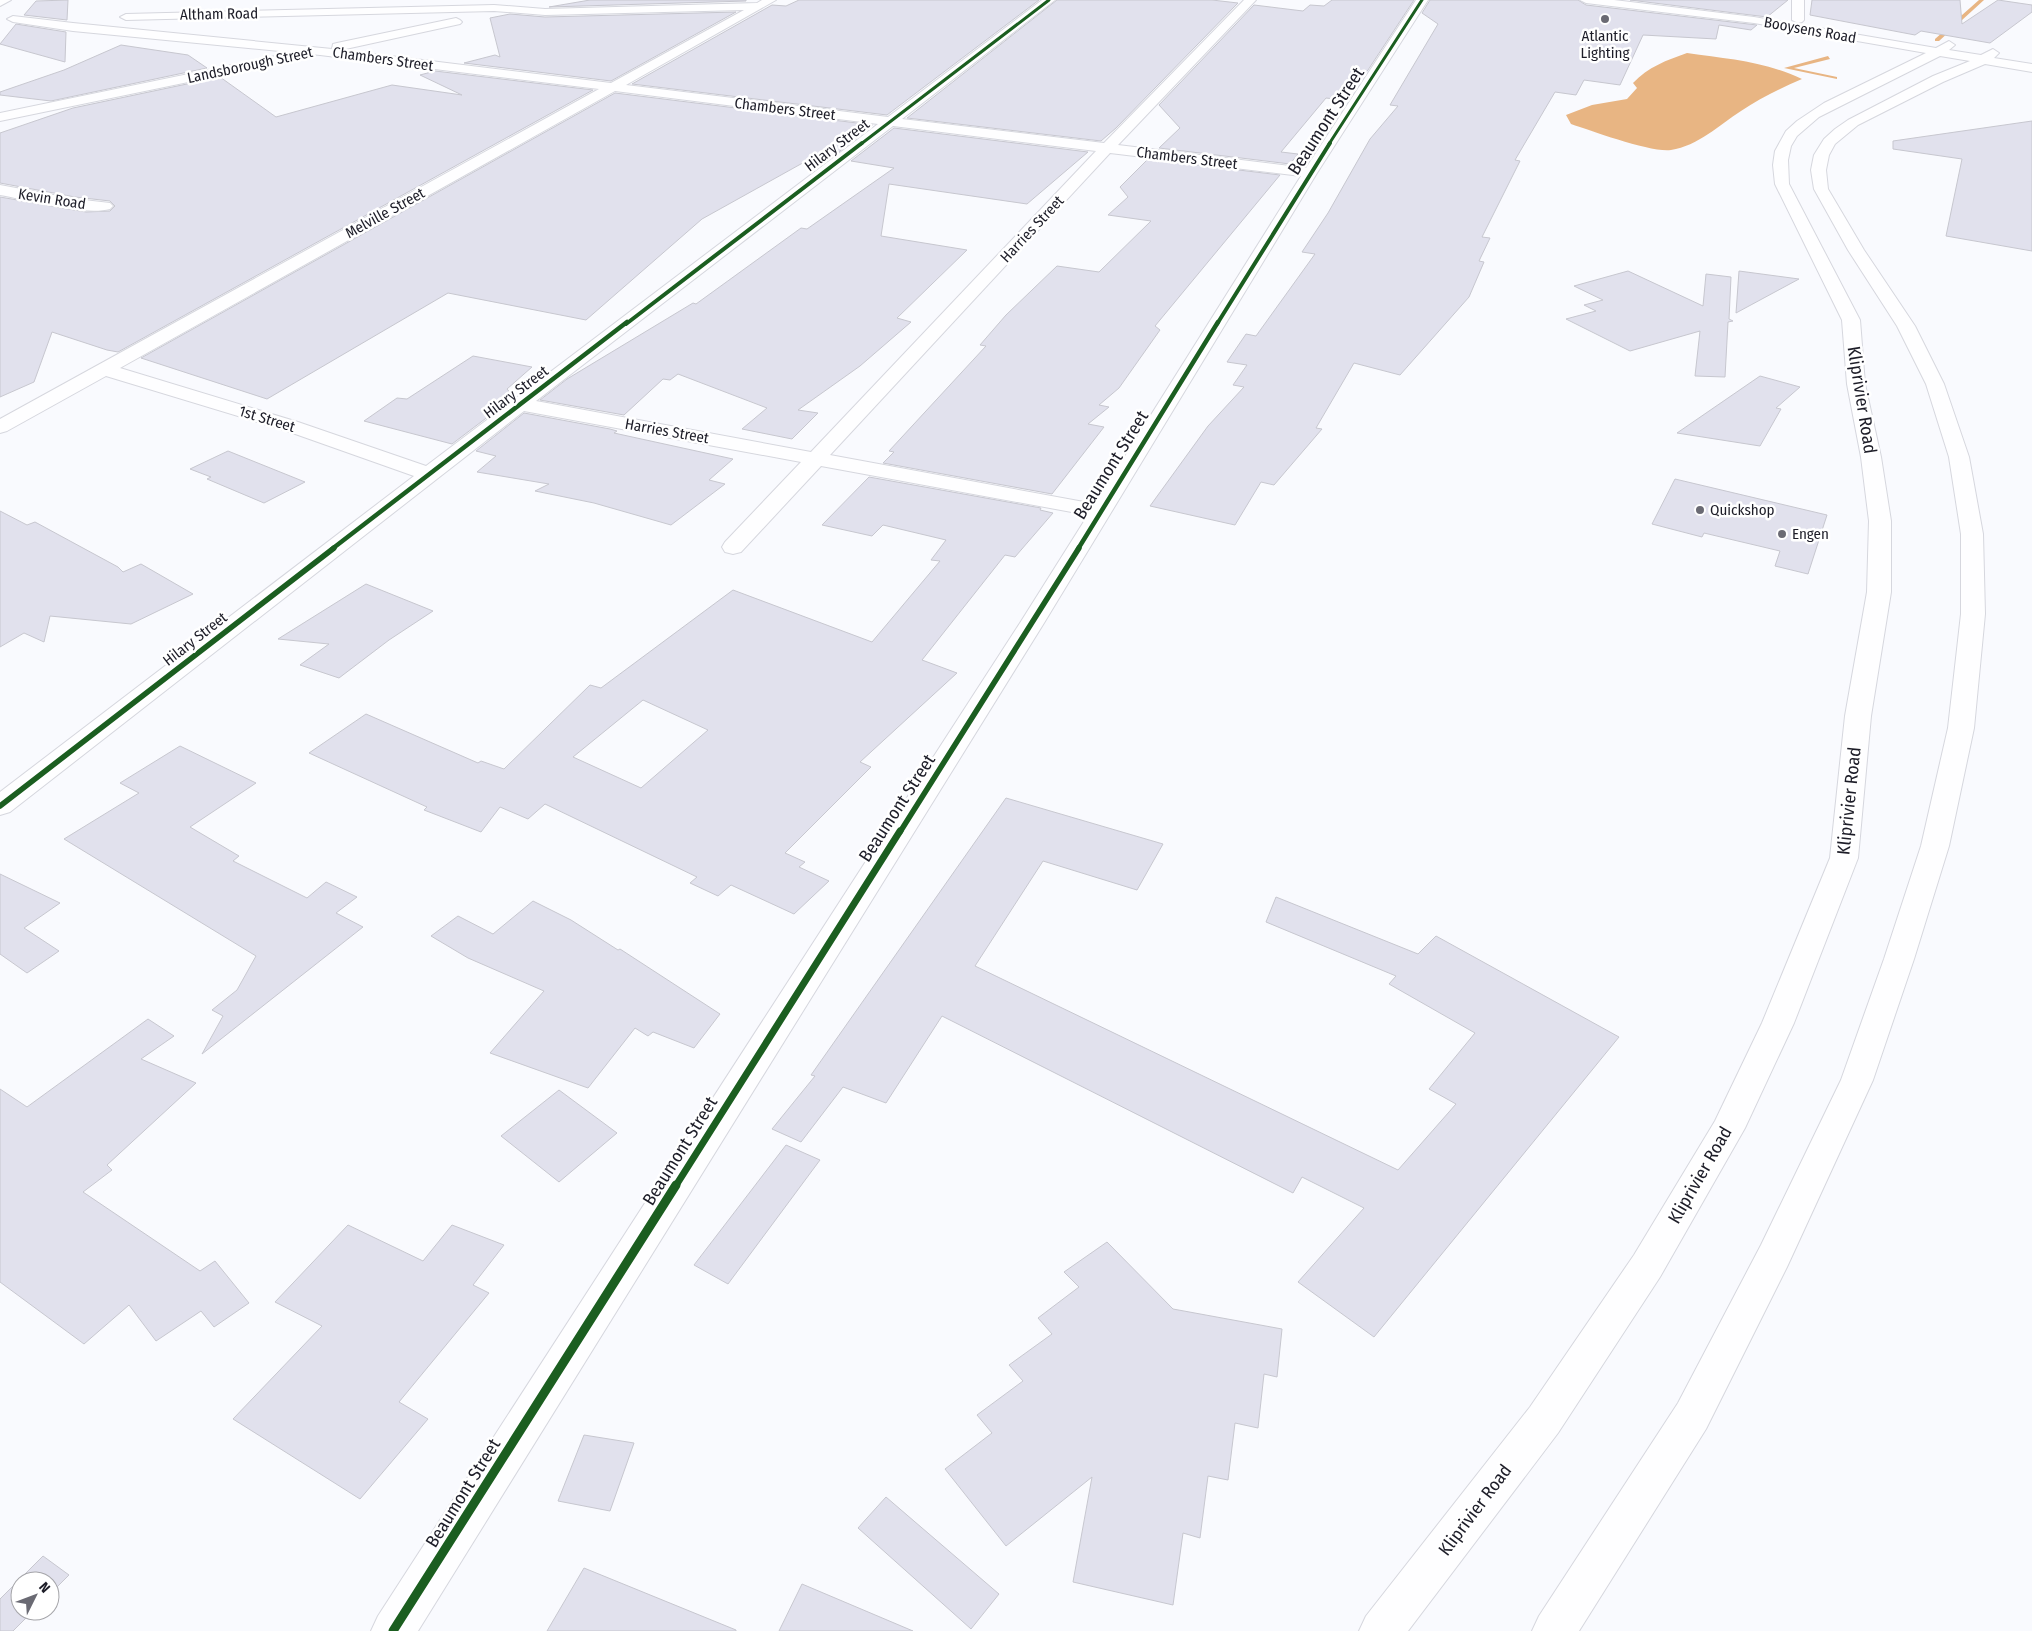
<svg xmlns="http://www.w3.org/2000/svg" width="2032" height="1631" font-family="'Fira Sans Condensed',sans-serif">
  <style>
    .water { fill: #e8b583 }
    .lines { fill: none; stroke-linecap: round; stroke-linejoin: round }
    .stream { fill: #e8b583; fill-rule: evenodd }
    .building { fill: #e1e1ed; stroke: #c7c7cf; fill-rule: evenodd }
    .street-casing { stroke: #d6d7de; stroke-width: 2 }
    .primary-casing { stroke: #d6d7de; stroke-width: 2 }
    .street { fill: #fefeff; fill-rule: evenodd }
    .primary { fill: #fefeff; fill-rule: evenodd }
    .cycleway-far5-casing { stroke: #fff; stroke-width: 4.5 }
    .cycleway-far4-casing { stroke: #fff; stroke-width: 5.5 }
    .cycleway-far3-casing { stroke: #fff; stroke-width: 7 }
    .cycleway-far2-casing { stroke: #fff; stroke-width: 9 }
    .cycleway-far1-casing { stroke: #fff; stroke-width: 10 }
    .cycleway-casing { stroke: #fff; stroke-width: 12 }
    .cycleway-far5 { stroke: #1b5e20; stroke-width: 3 }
    .cycleway-far4 { stroke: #1b5e20; stroke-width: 4 }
    .cycleway-far3 { stroke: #1b5e20; stroke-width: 4.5 }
    .cycleway-far2 { stroke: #1b5e20; stroke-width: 5.5 }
    .cycleway-far1 { stroke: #1b5e20; stroke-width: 7 }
    .cycleway { stroke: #1b5e20; stroke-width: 9 }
    .poi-dot { fill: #6a6a73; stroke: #fff; stroke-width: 2 }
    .labels { text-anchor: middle; stroke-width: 5; stroke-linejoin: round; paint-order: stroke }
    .far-street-label { font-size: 15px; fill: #1d1d28; stroke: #fff }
    .far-poi-label { font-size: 15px; fill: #1d1d28; stroke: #fff; text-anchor: start }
    .street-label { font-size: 18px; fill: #1d1d28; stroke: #fff }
  </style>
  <rect width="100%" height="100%" fill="#f9fafe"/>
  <path class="water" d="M1687,53C1728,59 1764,61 1802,79C1781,88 1760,98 1741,111C1719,125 1698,146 1671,150C1652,153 1592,131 1571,124L1566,115L1592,105L1627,99L1637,88L1633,83C1648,67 1667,60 1687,53Z"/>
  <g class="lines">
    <path class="stream" d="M1979,0H1984L1939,41H1935V39Z
      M1828,56L1830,59L1794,68L1837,77V79L1784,68Z"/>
  </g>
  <path class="building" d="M68,0L67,20L24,15L36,1Z
    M590,0H746V1L549,7Z
    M799,0H1039L887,115L632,84L772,5L786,6Z
    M1057,0H1212L1238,3L1116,128L1101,141L907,118Z
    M1332,0H1414L1368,70L1343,100L1326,98L1281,152L1298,154L1290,164L1159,148L1180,128L1159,105L1254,5L1303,11L1310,5L1324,6Z
    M1430,0H1578L1586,5L1757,25L1751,30L1719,25L1716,39L1643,35L1620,85L1584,80L1576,95L1555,92L1515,160L1520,161L1482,237L1490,238L1479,261L1484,262L1469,297L1400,375L1354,363L1316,428L1322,429L1274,485L1261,482L1235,525L1150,506L1208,426L1244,387L1233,385L1247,365L1227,362L1246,334L1256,336L1315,254L1302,252L1328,213L1370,139L1398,106L1390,105L1438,24L1422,13Z
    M1630,0H1788L1767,17Z
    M1812,0H1960L1962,24L1998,0L2032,5V12L1990,43L1921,31L1915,35L1810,15Z
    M736,12L611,81L464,63L495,55L500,57L490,18L510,14L545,17Z
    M16,24L66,32L65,62L0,44Z
    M121,45L188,55L207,68L51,101L0,95V92L64,70Z
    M435,71L593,90L118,352L107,350L52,332L34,382L0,397V197L86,212L110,211L115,206L110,201L75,197L0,183V133L73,108L220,77L276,117L392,85L462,95L420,75Z
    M615,93L873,125L831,158L817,155L702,219L586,320L448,293L267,399L141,358Z
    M2032,121V251L1946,236L1962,159L1893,149V141Z
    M894,128L1088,152L1027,204L889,184L881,236L967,250L897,318L911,322L860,366L798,410L818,413L792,439L742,429L767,408L678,374L670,380L663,379L624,415L540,400L567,379L693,303L696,304L801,228L807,229L894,168L851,161Z
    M1148,159L1280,175L1155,326L1160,330L1119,388L1099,405L1109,407L1088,424L1104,427L1052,494L883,463L894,452L889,451L986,346L980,345L1006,315L1057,266L1099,272L1151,221L1108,215L1128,197L1120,187Z
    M1628,271L1703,306L1706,274L1731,277L1729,319L1733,321L1728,322L1725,377L1695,376L1700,331L1630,351L1566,319L1596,311L1584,305L1603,300L1574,286Z
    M1739,271L1799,279L1736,313Z
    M473,356L532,367L507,389L514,397L452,444L364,421L397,398L407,399Z
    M1760,376L1800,387L1776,408L1781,409L1760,446L1677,433Z
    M524,413L610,429L617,431L614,433L733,459L709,480L725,484L671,525L594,503L535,491L549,484L477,472L496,456L476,451Z
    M228,451L305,482L264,503L207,479L211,477L190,469Z
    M869,477L1041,508L1040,510L1053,513L1015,557L1005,555L922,660L957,673L860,762L871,767L785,853L805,862L799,867L829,881L794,914L731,885L718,896L690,883L697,877L545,804L528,819L500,807L481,832L424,810L427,807L309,753L366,714L478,763L481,761L504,769L590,685L601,688L733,590L872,642L940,561L931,560L946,540L883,525L872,536L822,525ZM643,700L708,730L641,788L573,757Z
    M1675,479L1827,515L1808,574L1775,566L1780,551L1704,533L1702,537L1652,524Z
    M0,511L27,525L35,522L118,567L123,572L141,564L193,594L131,624L50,616L44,642L24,633L0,647Z
    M366,584L433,611L389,640L339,678L300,665L329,644L278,639Z
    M180,746L256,783L190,827L239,856L233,861L307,898L326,882L357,897L336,913L363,927L202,1054L223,1016L212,1010L237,990L256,956L64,839L139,793L120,783Z
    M1006,798L1163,844L1137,890L1043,861L975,966L1398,1170L1456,1104L1429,1089L1475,1033L1389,984L1396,976L1266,922L1276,897L1418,954L1436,936L1619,1037L1374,1337L1298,1282L1364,1208L1302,1177L1293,1193L942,1016L886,1103L843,1087L801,1142L772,1129L815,1076L811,1075Z
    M0,874L60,903L24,928L59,951L27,973L0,954Z
    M533,901L571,920L618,950L620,949L720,1014L694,1048L653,1032L648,1036L635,1028L588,1088L490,1053L544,991L468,958L431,936L458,916L493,934Z
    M148,1019L174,1036L141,1059L196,1083L107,1165L112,1170L83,1192L200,1271L215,1261L249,1303L214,1327L201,1311L156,1341L129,1305L84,1344L0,1282V1089L27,1107Z
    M559,1090L617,1133L559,1182L501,1136Z
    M786,1145L820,1160L728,1284L694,1265Z
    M348,1225L423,1261L452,1225L504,1245L473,1285L489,1293L399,1402L428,1419L360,1499L233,1419L322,1326L275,1302Z
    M1107,1242L1173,1309L1282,1329L1277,1377L1264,1374L1258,1428L1235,1423L1228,1480L1208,1476L1200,1538L1183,1533L1173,1605L1073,1582L1092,1477L1006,1546L945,1469L992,1433L977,1415L1023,1381L1009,1365L1052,1334L1038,1318L1079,1287L1064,1272Z
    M584,1435L634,1443L610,1511L558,1501Z
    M886,1497L999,1594L971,1629L858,1528Z
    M43,1556L69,1575L50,1594V1581H20V1611H33L13,1631H0V1599Z
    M584,1568L736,1630V1631H547Z
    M802,1584L913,1631H779Z"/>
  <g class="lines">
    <g class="street-casing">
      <path id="street" d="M0,0H11L0,6Z
        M762,0H776L626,85L888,117L1042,0H1055L902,119L1104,143L1244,0H1256L1118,145L1306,168L1416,0H1428L1317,173L1044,623L418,1631H371L378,1616L1020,623L1088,515L821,466L741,552L733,554L725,552L722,547L725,542L801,462L524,411L10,812L0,815V792L414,476L284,430L106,376L7,431L0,433V419L599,89L320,55L73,31L13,22L7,19L13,16L73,23L332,49L333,44L337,43L456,18L460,20L462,22L460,24L341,50L611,83L744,10L545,15L494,11L126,20L120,17L126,14L494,5L545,9L757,3ZM615,91L878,124L426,466L298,422L120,368ZM893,126L1096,151L811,452L536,401ZM1110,153L1301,176L1095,504L830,455Z
        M1792,0H1804V20L1802,22L1798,23L1792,20Z
        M295,52L299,53L301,56L299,59L0,121V113Z
        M0,185L75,199L110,203L113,206L110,209C84,216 28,200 0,195Z"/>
    </g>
    <g class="primary-casing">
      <path id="primary" d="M1580,0H1614L1754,17L1936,48L1949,41L1955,45L1949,50L1981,55L1993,49L1999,53L1994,58L2032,64V72L1985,64L1943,82L1858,125L1835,144L1829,155L1826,170L1828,189L1864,250L1915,326L1944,384L1969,457L1983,534L1985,614L1974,728L1949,846L1914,959L1873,1080L1787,1267L1706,1429L1579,1631H1532L1539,1616L1678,1403L1761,1245L1841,1080L1884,959L1921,846L1948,728L1961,614V534L1949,457L1926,384L1897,326L1848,250L1814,189L1811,170L1814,155L1824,139L1835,129L1848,120L1933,76L1970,61L1940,56L1819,117L1797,136L1791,146L1788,160L1789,184L1860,320L1865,384L1881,457L1891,521V592L1871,716L1858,858L1794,1023L1745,1128L1660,1277L1558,1433L1408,1631H1359L1366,1616L1530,1407L1634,1255L1715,1121L1762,1023L1830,858L1845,716L1867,592L1869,521L1861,457L1847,384L1842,320L1775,184L1773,165L1775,151L1786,131L1797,121L1824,103L1926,53L1754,23L1586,3Z"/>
    </g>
    <use href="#street" class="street"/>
    <use href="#primary" class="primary"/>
    <g class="cycleway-far5-casing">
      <path id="cycleway-far5" d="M861,144L1049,0
        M1329,144L1422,0"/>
    </g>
    <g class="cycleway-far4-casing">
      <path id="cycleway-far4" d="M626,324L862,143
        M1217,324L1330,143"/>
    </g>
    <g class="cycleway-far3-casing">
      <path id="cycleway-far3" d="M332,549L627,322
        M1078,549L1218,322"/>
    </g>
    <g class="cycleway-far2-casing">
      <path id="cycleway-far2" d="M0,806L334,548
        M900,832L1079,548"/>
    </g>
    <g class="cycleway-far1-casing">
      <path id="cycleway-far1" d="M675,1187L900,831"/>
    </g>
    <g class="cycleway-casing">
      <path id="cycleway" d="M393,1631L676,1185"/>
    </g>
    <use href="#cycleway-far5" class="cycleway-far5"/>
    <use href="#cycleway-far4" class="cycleway-far4"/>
    <use href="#cycleway-far3" class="cycleway-far3"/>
    <use href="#cycleway-far2" class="cycleway-far2"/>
    <use href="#cycleway-far1" class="cycleway-far1"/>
    <use href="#cycleway" class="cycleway"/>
  </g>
  <g class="poi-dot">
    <circle cx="1605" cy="19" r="5"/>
    <circle cx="1700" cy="510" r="5"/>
    <circle cx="1782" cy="534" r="5"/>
  </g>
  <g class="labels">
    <g class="far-street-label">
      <text transform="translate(219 14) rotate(-1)" y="5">Altham Road</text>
      <text transform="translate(1810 30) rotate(10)" y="5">Booysens Road</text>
      <text transform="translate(383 59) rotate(8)" y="5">Chambers Street</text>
      <text transform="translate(250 65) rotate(-12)" y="5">Landsborough Street</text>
      <text transform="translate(785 109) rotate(7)" y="5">Chambers Street</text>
      <text transform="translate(837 145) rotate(-37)" y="5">Hilary Street</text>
      <text transform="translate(1187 158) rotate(7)" y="5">Chambers Street</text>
      <text transform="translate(52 199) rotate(9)" y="5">Kevin Road</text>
      <text transform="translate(385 213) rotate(-29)" y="5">Melville Street</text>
      <text transform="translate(1032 229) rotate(-47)" y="5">Harries Street</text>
      <text transform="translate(516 392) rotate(-37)" y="5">Hilary Street</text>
      <text transform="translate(267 419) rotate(17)" y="5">1st Street</text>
      <text transform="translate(667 431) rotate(10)" y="5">Harries Street</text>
      <text transform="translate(195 639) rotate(-38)" y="5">Hilary Street</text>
    </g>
    <g class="far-poi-label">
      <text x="1605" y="41" text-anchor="middle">Atlantic<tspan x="1605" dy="17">Lighting</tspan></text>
      <text x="1710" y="515">Quickshop</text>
      <text x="1792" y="539">Engen</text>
    </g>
    <g class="street-label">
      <text transform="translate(1326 121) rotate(-57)" y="6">Beaumont Street</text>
      <text transform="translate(1862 400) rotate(81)" y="6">Kliprivier Road</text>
      <text transform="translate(1111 465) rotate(-58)" y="6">Beaumont Street</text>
      <text transform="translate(1849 801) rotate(-84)" y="6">Kliprivier Road</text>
      <text transform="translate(897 808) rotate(-57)" y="6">Beaumont Street</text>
      <text transform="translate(680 1151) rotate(-58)" y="6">Beaumont Street</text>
      <text transform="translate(1700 1175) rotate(-60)" y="6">Kliprivier Road</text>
      <text transform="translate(463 1493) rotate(-58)" y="6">Beaumont Street</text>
      <text transform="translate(1475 1510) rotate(-53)" y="6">Kliprivier Road</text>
    </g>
  </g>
  <g transform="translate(35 1596) rotate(48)"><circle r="24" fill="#ffffff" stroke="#a5a5a9"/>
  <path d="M0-4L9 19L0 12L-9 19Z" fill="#6a6a73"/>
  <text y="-8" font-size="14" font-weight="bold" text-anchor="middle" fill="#1d1d28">N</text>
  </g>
</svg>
